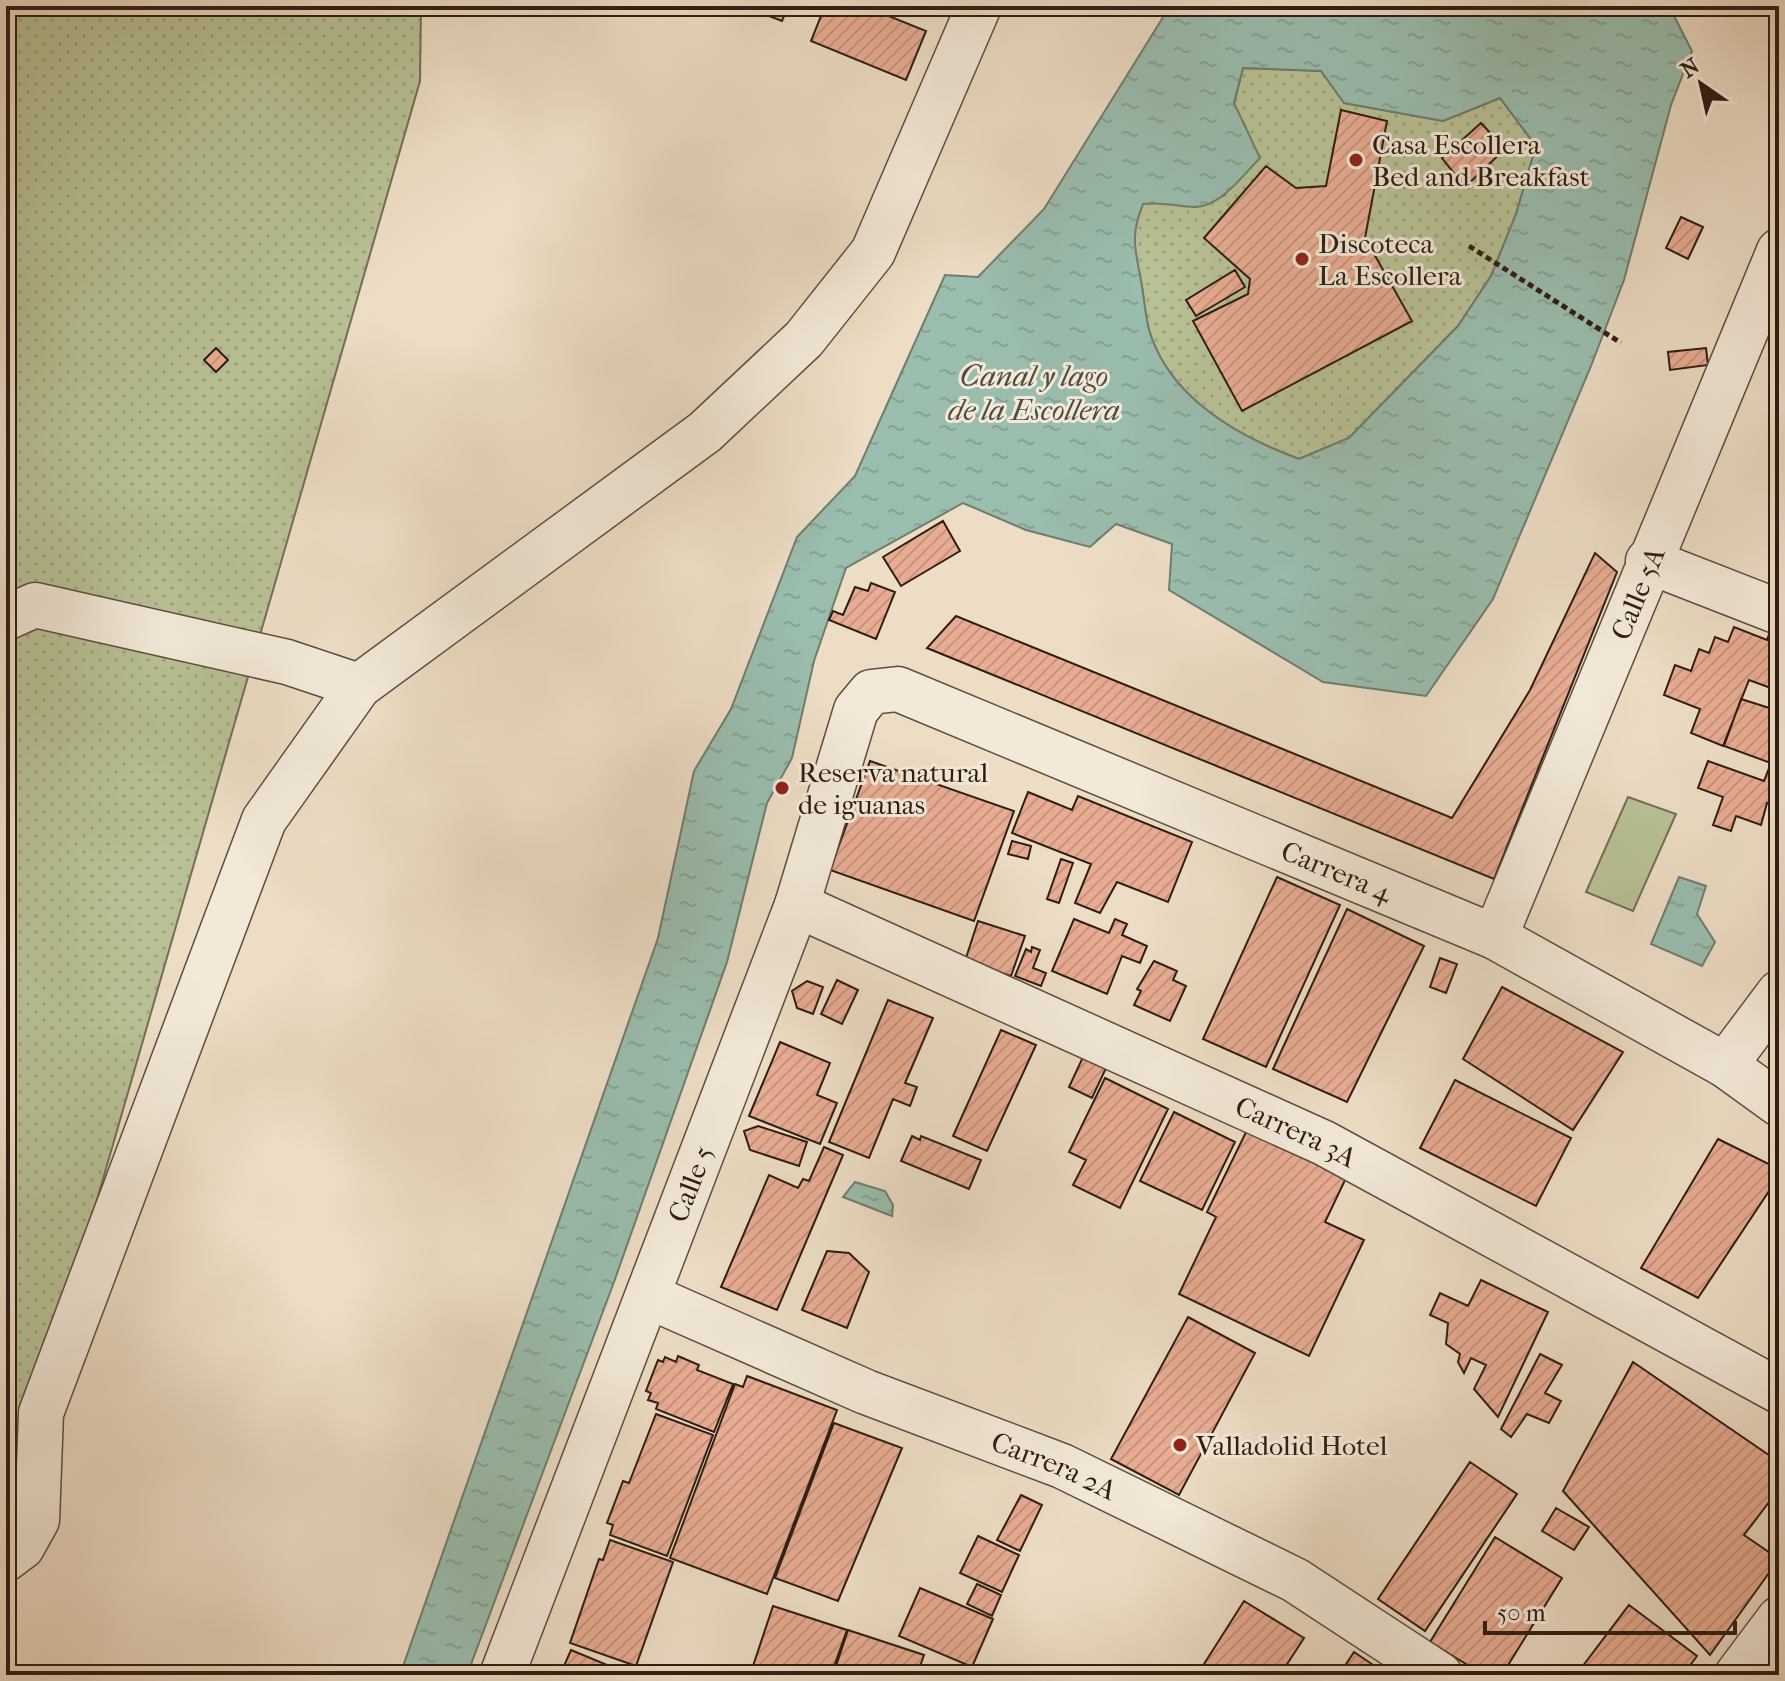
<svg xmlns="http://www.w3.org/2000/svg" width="1785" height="1681" font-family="'IM FELL French Canon',serif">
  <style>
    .grass { fill: url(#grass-dots); stroke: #746f54; stroke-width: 2 }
    .pitch { fill: #b8c195; stroke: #746f54; stroke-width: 2 }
    .water { fill: url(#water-ripples); stroke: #6f7d70; stroke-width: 2; fill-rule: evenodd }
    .building { fill: url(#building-hatch); stroke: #2f1d13; stroke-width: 2 }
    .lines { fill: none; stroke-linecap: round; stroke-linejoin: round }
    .minor-casing { stroke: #5e4d40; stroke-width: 47 }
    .path { stroke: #2f1d13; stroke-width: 5; stroke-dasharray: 6 4; stroke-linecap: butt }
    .minor { stroke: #f3e9d9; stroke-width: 44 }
    .poi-dot { fill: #8f2418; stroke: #f3e9d9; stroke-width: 3 }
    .labels { text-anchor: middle; stroke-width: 6; stroke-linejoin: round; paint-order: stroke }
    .poi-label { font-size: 28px; fill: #2f1d13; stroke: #f3e9d9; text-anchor: start }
    .street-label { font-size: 28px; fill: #2f1d13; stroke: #f3e9d9 }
    .water-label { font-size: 30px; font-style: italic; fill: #4f4d42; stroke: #f3e9d9 }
  </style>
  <defs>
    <pattern id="grass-dots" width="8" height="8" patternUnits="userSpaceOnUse" patternTransform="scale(2)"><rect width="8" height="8" fill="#b8c195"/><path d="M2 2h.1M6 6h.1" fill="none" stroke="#9ea580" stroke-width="1.8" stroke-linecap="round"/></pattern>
    <pattern id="water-ripples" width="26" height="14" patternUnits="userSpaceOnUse" patternTransform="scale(2)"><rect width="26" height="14" fill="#9abdae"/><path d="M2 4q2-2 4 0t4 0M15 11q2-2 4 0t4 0" fill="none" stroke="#85a295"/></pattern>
    <pattern id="building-hatch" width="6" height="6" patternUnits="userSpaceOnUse" patternTransform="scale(2)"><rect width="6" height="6" fill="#e8ac92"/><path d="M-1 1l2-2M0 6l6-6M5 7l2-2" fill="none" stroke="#c7947d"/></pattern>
  </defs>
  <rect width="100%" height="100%" fill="#edddc5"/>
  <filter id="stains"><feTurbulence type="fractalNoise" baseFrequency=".0025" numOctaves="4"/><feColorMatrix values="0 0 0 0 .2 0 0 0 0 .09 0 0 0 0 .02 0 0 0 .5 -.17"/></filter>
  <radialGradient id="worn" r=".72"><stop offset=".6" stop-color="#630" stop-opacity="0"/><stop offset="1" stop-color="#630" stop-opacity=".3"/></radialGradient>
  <path class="grass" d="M6,6H421L420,81L6,1515Z
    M1243,68L1321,71L1345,103L1443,121L1500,98L1536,146L1516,214L1491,276L1458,326L1349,438L1299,459C1237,436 1169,397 1149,330C1145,314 1144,297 1141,281C1134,245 1129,240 1143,203L1169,202L1197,207L1225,195L1234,103Z"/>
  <path class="pitch" d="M1628,797L1676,814L1633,911L1586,892Z"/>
  <path class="water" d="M1170,6H1669L1692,51L1671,105L1624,280L1591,366L1493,599L1426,696L1323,682L1169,590L1172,544L1116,524L1090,547L1026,530L963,503L846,568L814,661L792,758L767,803L727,962L614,1282L467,1675H400L658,938L694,771L731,709L797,537L855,476L945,275L978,277L1044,209ZM1243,68L1321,71L1344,103L1443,121L1500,98L1536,146L1516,214L1491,276L1458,326L1349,438L1299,459C1237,436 1169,397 1149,330C1145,314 1144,297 1141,281C1135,247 1130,237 1143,204C1162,202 1176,206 1194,207C1221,207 1243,175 1260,158L1234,103Z
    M1679,877L1706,886L1697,914L1715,942L1702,966L1651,944Z
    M855,1182L885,1191L893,1205L892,1216L843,1197Z"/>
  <path class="building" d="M743,6H788L782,21Z
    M825,6H864L926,31L906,80L811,41Z
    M1341,110L1387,121L1365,238L1412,321L1242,411L1193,321L1248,294L1250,279L1204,238L1266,166L1296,188L1326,186Z
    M1481,123L1505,149L1465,187L1442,158Z
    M1681,217L1703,227L1688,259L1666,248Z
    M1235,270L1245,287L1196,316L1186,300Z
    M216,348L228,360L216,372L204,360Z
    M1706,348L1708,365L1670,370L1668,352Z
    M943,521L960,551L901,586L883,557Z
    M1595,553L1617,572L1494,879L927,648L956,616L1452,818L1530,690Z
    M871,583L895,592L876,639L829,620L833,611L843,615L855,587L868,591Z
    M1775,618L1779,620V691L1749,680L1723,746L1691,733L1700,709L1664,695L1675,665L1691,671L1699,649L1709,653L1715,637L1728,642L1734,627L1767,640Z
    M1741,699L1779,711V806L1767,803L1761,825L1736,816L1731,831L1713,825L1723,797L1698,788L1708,761L1764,781L1771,763L1724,746Z
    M870,761L1014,811L974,921L830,870Z
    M1028,792L1072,810L1078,796L1192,842L1168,902L1117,882L1100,913L1075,903L1091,864L1012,833Z
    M1012,841L1031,846L1028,859L1008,854Z
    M1061,859L1073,863L1059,903L1047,899Z
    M1277,877L1340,905L1266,1067L1203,1039Z
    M1347,909L1424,946L1347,1102L1273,1069Z
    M1074,919L1109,933L1115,919L1127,924L1122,935L1147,946L1140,963L1122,956L1107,994L1052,971Z
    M978,921L1025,936L1011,976L965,961Z
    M1032,947L1040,950L1033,968L1046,973L1041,986L1015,976L1026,949L1031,952Z
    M1440,958L1457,964L1446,993L1430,987Z
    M1154,961L1177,971L1173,980L1186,986L1170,1021L1134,1005L1141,991L1137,989Z
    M837,980L858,990L842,1024L821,1014Z
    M807,981L823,987L813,1014L797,1008L792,991Z
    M1502,987L1623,1052L1573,1130L1463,1059Z
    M888,1000L933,1018L905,1083L917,1087L910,1106L893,1099L869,1158L829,1142Z
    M1001,1030L1036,1045L987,1151L953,1136Z
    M780,1042L830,1063L817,1095L837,1103L820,1144L749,1116Z
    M1083,1057L1106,1068L1092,1098L1069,1087Z
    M1105,1078L1168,1109L1120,1208L1073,1185L1086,1160L1069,1152Z
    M1455,1080L1571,1138L1536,1206L1420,1148Z
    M1174,1112L1235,1142L1202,1210L1140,1181Z
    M758,1126L807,1142L799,1166L750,1150L744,1131Z
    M1247,1130L1346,1178L1325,1222L1364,1240L1309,1356L1179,1294L1216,1217L1207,1212Z
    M912,1136L920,1140L921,1136L981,1160L969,1189L901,1161Z
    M1718,1139L1779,1169V1176L1698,1298L1641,1268Z
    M824,1147L843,1155L777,1310L721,1287L769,1175L798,1188L803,1179L809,1181Z
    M827,1251L849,1253L869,1272L847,1328L802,1310Z
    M1481,1280L1548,1312L1498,1417L1474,1389L1486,1365L1471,1358L1464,1373L1458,1362L1460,1354L1446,1344L1448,1323L1430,1315L1440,1293L1468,1306Z
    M1188,1317L1255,1353L1179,1495L1111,1459Z
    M1540,1354L1562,1365L1545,1393L1561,1401L1549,1423L1527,1414L1511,1437L1501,1429Z
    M678,1356L699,1365L697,1370L733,1384L714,1432L656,1409L658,1403L648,1400L651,1393L646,1391L658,1360L663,1362L665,1357L676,1362Z
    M1633,1362L1779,1462V1489L1744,1535L1779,1559L1710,1655L1563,1491Z
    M747,1376L837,1410L767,1594L670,1558L735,1384L743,1387Z
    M656,1414L713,1435L667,1556L610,1535L613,1525L607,1523L623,1481L629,1483Z
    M834,1423L902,1448L838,1601L775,1578Z
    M1470,1462L1517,1494L1425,1631L1378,1599Z
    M1021,1495L1042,1505L1020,1551L997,1540Z
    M1556,1508L1589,1527L1574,1550L1542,1531Z
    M978,1536L1019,1555L1002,1592L960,1573Z
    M1495,1537L1562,1578L1502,1675H1484L1430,1642Z
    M610,1540L673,1562L636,1666L570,1643L599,1559L603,1560Z
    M977,1584L1001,1595L992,1616L967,1604Z
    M920,1588L993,1619L972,1667L899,1636Z
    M1244,1601L1304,1638L1280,1675H1197Z
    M1629,1605L1697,1656L1683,1675H1576Z
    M773,1606L847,1630L831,1675H750Z
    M848,1630L924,1655L917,1675H833Z
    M571,1650L612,1667L609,1675H560Z
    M1354,1652L1382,1671L1379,1675H1339Z"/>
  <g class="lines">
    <g class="minor-casing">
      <g id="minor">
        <path d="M1648,561L1779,612"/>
        <path d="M6,618L35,605L287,662L359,686"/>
        <path id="s1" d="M797,905L1324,1143L1779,1391"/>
        <path id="s2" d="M1495,937L1779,251"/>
        <path d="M1725,1065L1779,993"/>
        <path id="s3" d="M648,1296L866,1392L1062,1466L1295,1580L1440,1675"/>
        <path d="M6,1559L22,1547L37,1520L41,1413L264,820L359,686L705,432L804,339L873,252L979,6"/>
        <path id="s4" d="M502,1675L797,905L856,710L871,692L898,689L1495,937L1725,1065L1779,1104"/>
        <path d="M1737,1675L1779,1619"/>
      </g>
    </g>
    <path class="path" d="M1469,246L1621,343"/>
    <use href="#minor" class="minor"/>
  </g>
  <g class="poi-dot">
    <circle cx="1356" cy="160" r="8"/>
    <circle cx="1302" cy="259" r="8"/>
    <circle cx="782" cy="788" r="8"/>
    <circle cx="1180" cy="1445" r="8"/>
  </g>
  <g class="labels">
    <g class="poi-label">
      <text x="1372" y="154">Casa Escollera<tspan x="1372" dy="32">Bed and Breakfast</tspan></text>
      <text x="1318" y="253">Discoteca<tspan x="1318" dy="32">La Escollera</tspan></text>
      <text x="798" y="782">Reserva natural<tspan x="798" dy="32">de iguanas</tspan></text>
      <text x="1196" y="1455">Valladolid Hotel</text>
    </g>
    <g class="street-label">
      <text dy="10" stroke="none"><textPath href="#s2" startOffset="372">Calle 5A</textPath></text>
      <text dy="10" stroke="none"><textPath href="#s4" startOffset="1554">Carrera 4</textPath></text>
      <text dy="10" stroke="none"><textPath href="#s1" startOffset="548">Carrera 3A</textPath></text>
      <text dy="10" stroke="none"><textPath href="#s4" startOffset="526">Calle 5</textPath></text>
      <text dy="10" stroke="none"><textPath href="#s3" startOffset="440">Carrera 2A</textPath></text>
    </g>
    <g class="water-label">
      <text x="1034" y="386">Canal y lago<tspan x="1034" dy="34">de la Escollera</tspan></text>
    </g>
  </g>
  <rect width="1785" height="1681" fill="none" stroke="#edddc5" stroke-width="32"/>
  <rect x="8" y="8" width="1769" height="1665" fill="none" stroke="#2f1d13" stroke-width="4"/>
  <rect x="16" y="16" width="1753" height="1649" fill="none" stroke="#2f1d13" stroke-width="2"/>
  <g transform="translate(1701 84) rotate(326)" stroke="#f3e9d9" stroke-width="6" paint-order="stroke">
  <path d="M0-6L14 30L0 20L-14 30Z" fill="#2f1d13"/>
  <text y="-12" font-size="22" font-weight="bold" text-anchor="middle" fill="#2f1d13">N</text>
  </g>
  <path d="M1485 1621v12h250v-12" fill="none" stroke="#2f1d13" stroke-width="4"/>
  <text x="1497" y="1621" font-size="24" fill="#2f1d13" stroke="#f3e9d9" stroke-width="6" paint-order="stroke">50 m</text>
  <rect width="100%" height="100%" filter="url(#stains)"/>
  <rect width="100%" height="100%" fill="url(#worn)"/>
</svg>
